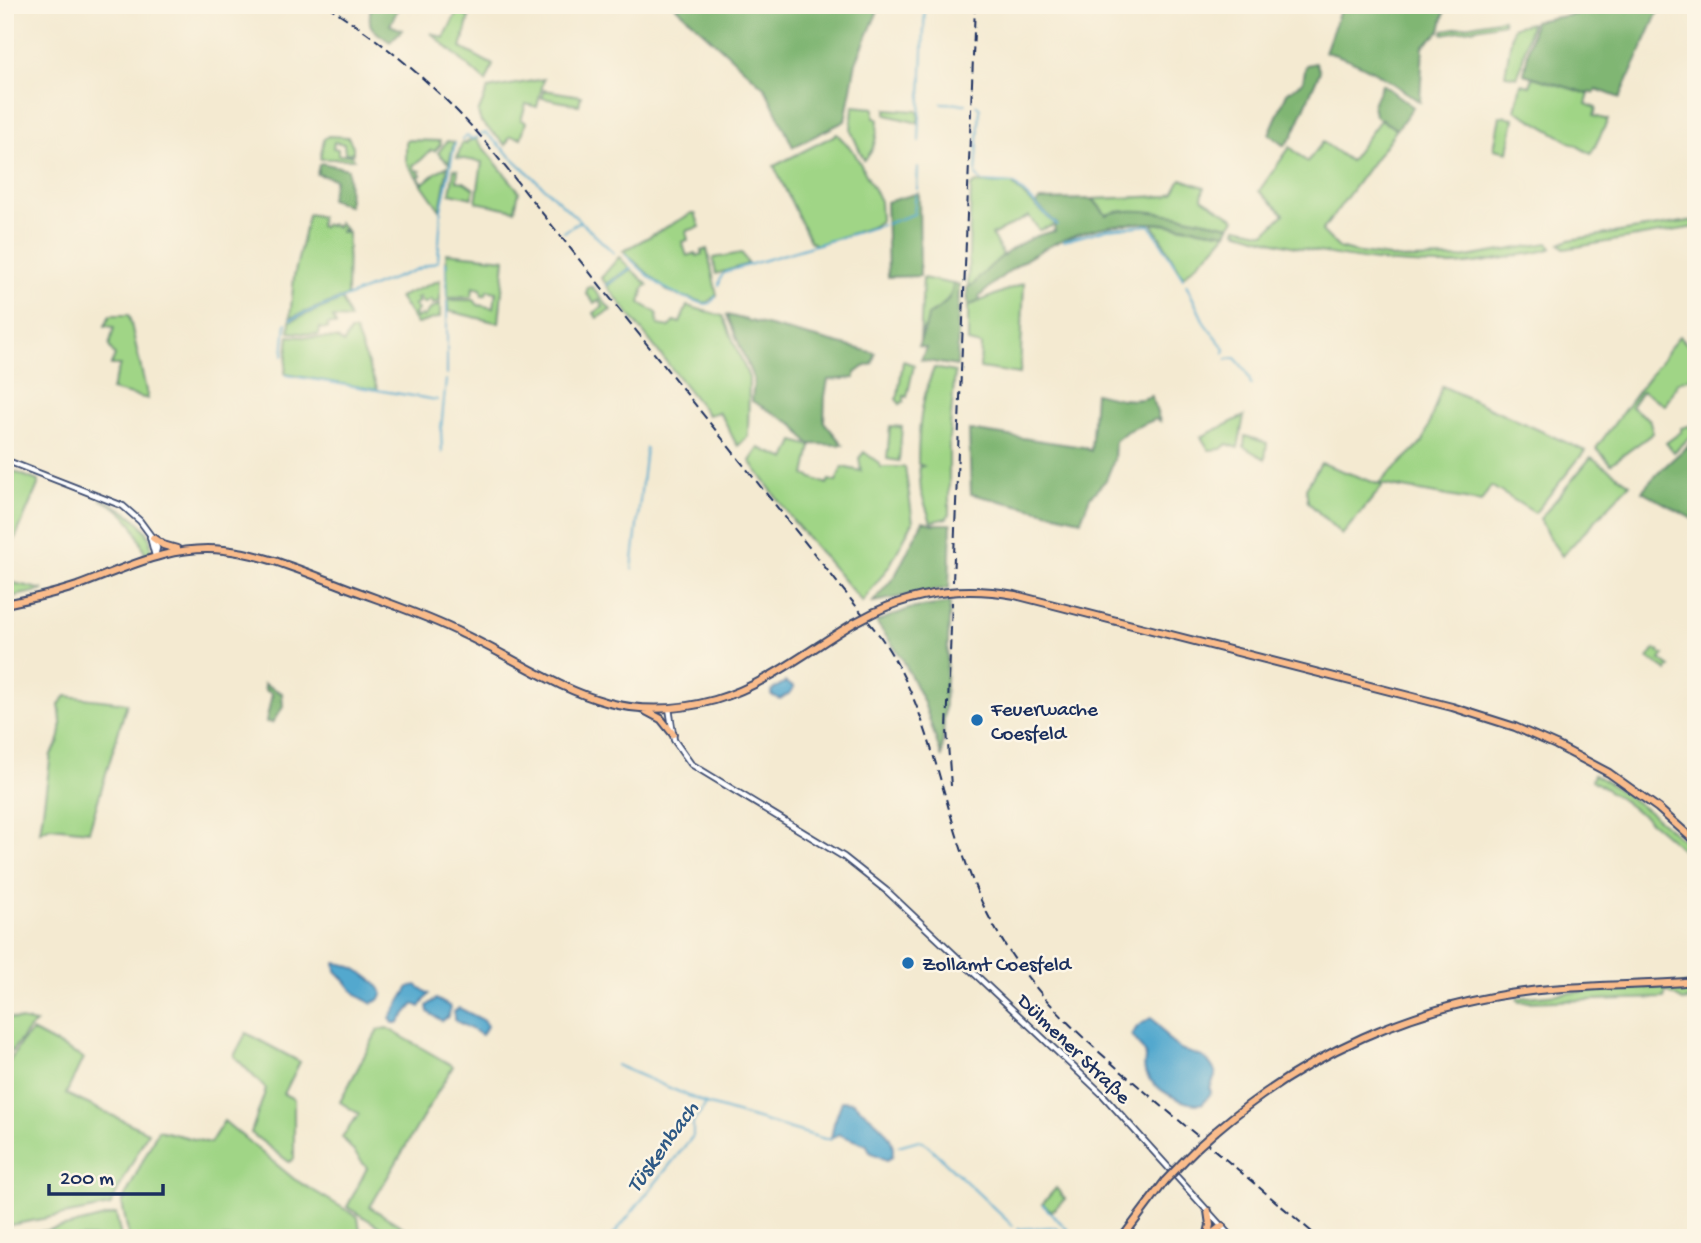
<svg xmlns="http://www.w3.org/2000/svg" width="1701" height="1243" font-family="'Gochi Hand',sans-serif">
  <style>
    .green { fill: #a0d586; stroke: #5e8272; stroke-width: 2 }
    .forest { fill: #80b673; stroke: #4e7268; stroke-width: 2 }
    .water { fill: #52a8ce; stroke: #366c96; stroke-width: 2 }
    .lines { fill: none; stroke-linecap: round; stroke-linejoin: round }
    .stream { stroke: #52a8ce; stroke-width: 2 }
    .tertiary-casing { stroke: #3c4b6f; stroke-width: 8 }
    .primary-casing { stroke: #3c4b6f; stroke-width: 10 }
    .tertiary { stroke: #fff; stroke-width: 4.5 }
    .primary { stroke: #fabc8b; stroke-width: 6 }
    .rail { stroke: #1b2f5e; stroke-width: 2; stroke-dasharray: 10 5; stroke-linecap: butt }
    .primary-bridge-casing { stroke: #3c4b6f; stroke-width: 10; stroke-linecap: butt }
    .primary-bridge { stroke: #fabc8b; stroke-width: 6 }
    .poi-dot { fill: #1f6fb2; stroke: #fcf5e5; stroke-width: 2.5 }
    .labels { text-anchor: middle; stroke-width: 5; stroke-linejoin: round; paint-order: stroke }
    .poi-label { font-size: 21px; fill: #1b2f5e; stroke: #fcf5e5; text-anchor: start }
    .street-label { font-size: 21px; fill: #1b2f5e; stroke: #fcf5e5 }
    .water-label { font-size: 23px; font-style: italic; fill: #2e5985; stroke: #fcf5e5 }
  </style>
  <rect width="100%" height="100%" fill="#fcf5e5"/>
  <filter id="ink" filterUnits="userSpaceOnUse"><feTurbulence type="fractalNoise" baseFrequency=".0143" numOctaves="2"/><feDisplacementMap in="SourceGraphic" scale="14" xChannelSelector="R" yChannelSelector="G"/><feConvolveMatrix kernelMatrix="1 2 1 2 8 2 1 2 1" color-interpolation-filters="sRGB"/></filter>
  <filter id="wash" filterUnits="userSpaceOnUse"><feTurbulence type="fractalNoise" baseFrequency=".00686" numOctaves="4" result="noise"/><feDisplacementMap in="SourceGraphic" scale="28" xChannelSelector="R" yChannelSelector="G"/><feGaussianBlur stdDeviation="1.57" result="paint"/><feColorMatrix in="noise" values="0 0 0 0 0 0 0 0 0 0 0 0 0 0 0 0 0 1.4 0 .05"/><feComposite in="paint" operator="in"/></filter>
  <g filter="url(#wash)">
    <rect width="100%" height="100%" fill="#f4ead1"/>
    <path class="green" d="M457,12L469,17L461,48L493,65L486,82L431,33L444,38Z
      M1503,19L1504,23L1443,34L1444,30Z
      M1531,23L1521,67L1517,77L1505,75L1513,27Z
      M1533,77L1589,94L1586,104L1596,108L1594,116L1608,120L1591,154L1515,110L1521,84L1530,86Z
      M544,79L537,107L526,104L521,120L526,122L521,138L510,136L506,145L481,122L478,113L488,89Z
      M544,90L581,96L579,105L542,98Z
      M853,106L874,108V118L878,119C878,131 875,152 864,160L851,131Z
      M886,109L917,111L919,113L918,123L886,115Z
      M1500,116L1514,118L1508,152L1494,149Z
      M1380,120L1397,129L1322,231L1339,248L1353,252L1404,259L1461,258L1548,243L1552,248C1540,253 1524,254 1511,257C1490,261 1468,265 1447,265C1381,266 1299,251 1236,231L1237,227L1265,233L1284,214L1259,191L1290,147L1307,162L1323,142L1350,161Z
      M837,134L854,152L880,201L881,220L872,227L816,245L810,241L774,166Z
      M328,136L348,137L353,146V153H345L344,144L334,142L333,148L338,149V155H352L354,159H320L324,139Z
      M476,139L519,191L515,210L476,202L482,162L457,158L462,143L466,144L468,141Z
      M406,140L440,141L441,144L435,151L431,150L421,160L413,165L415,170L420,171L418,172L421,175L418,177L423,183L438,171L448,166L440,210L406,162Z
      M447,141L454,142L449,163L438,153Z
      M454,169L458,170L457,181L464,182L474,189L472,198L450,193Z
      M1181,179L1204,187L1202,198L1235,219L1230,226L1177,215L1145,212L1106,215L1093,199L1167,196L1174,192Z
      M976,183L1012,184L1056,225L1039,230L1029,216L992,235L1003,255L973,285L968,287L971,187Z
      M692,213H695L700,227L686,231L688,240L682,242L687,256L695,253L697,256L702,254L701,251L707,249L717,295L706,303L677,295L667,291L623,251Z
      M310,214L321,217L320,226L323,227L325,224L329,226L331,224L337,227L339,223L346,230H340V232H348L347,296L290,318L294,277L308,215Z
      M1696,220V227L1565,249L1560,244L1569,240Z
      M1152,223L1227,233L1214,248L1183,277Z
      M446,253L505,259L499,323L448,311V301L451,300H474L478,305L494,308L496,292L487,290L486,295L482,296L481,289L473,287L472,297L448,298Z
      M742,253L748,264L716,274L713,258Z
      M619,257L630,268L606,284L601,278Z
      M631,269L648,285L644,287L640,303L657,313L658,325L670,327L674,321L680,323L687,306L723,316L749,378L748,436L738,446C730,436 727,420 718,412L708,415L607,286Z
      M923,278L953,284V292L922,331L920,342Z
      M440,280V301L433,304L431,300L424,304L419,297L417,299L419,302L414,305L418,310L414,314L417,318L421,315L423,317L429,310L440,304V317L417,324L399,297Z
      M1024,283L1020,374L980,368L981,345L968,342V306Z
      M588,287H592L611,310L597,318L594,313L603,307L599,300L594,303L586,293Z
      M342,300L350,319L333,318L336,325L328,324L327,329L320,328L319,335L289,332L290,321Z
      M110,315H129L148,399L111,390L120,365H111L115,356L109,346L114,327L105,326Z
      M350,331H355L378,390L285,374L289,336L337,339L344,343Z
      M1679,336L1696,353V376L1678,382L1665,405L1642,391L1631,407L1649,419L1653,433L1611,464L1597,449V447Z
      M903,361L914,365L907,397L904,396V401L900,404L896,399L898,395Z
      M934,368L955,372L949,439V514L947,518L931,522L921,492L919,467L923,466L918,464C918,429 921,400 934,368Z
      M1442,386L1585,451L1535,513L1491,486L1481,502L1380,484L1382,487L1342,535L1308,502L1306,488L1321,463L1378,484L1423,442Z
      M1244,416L1238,448L1227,444L1221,449L1209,450L1201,437Z
      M1696,424V432L1674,452L1666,443L1681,432V428Z
      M890,426L902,427L899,461L887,459Z
      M1245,436L1267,443L1265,459L1244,447Z
      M794,441L811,446L805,475L827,484L829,480L836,482L842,467L861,471L859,458L864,452L879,463L880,467H905L913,522L890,565L862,602L794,522L750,461L759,448L786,459Z
      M1591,457L1630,484L1562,556L1548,536L1540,519Z
      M5,468L38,481V485L5,562Z
      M100,499C120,506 157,527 150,553L145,554C136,527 127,510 100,499Z
      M5,581L44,590L5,598Z
      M1655,649L1664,655L1660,660L1670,667L1667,671L1648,658Z
      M66,696L127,703L89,831L50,827L40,832L51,754C64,738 62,724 59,704Z
      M1594,774C1631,797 1666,822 1696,854V863C1664,831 1630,804 1592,780Z
      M1696,984V999L1683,1001L1666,991L1664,998L1519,1002L1517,998L1578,992Z
      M5,1017L36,1023L29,1029L5,1060Z
      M387,1028L453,1066L370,1207L409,1231L397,1237L347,1207L367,1168L342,1137L359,1114L340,1102L378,1030Z
      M32,1031L83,1058L66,1094L148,1132L110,1206L5,1226V1069L22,1041Z
      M246,1033L300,1062L284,1094L294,1099V1159L289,1162L251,1133L266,1089L234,1056Z
      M224,1121L294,1179L358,1217L361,1238H129L122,1203L158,1130L210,1143Z
      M1056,1188L1065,1199L1052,1211L1042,1204Z
      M116,1214L121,1238L26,1237L27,1234L69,1226Z"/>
    <path class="forest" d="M371,5H400L390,25L402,30L390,42C371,28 367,30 371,5Z
      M674,5H879L878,11L856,62L845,121L793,147L765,88Z
      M1342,5H1446L1440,31L1423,46L1420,102C1390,81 1361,60 1325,52Z
      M1634,5H1661L1620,98L1596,89L1594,93L1590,92L1589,94L1524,74L1534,21Z
      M1316,63L1320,71L1292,137L1284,146L1269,134L1287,93L1303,81L1306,65Z
      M1382,84L1413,107L1397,129L1375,116L1373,104Z
      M322,163L348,169L349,206L330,199L335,179L317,174L319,165Z
      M919,193L920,276L888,277L886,202Z
      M1093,199L1106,215C1135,203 1198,220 1230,226L1227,233C1202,230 1176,224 1151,223C1085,221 1026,251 979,297L980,301L968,306L967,287L973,285C994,260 1022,237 1055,231L1054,226L1057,224L1036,204L1040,200Z
      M953,284L959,285L957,366L921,360L926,348L918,346C921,340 928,322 928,315C941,308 953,299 953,284Z
      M727,315L875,353L873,364L863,367L855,373V378L828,380L825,396L824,422L843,445L811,444V446L793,424L752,401L754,380Z
      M1095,393C1111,397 1135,404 1151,396L1160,421L1156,419L1127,431L1115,441L1114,460L1106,480L1090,497L1081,520L971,494L969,430L1083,447L1091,451Z
      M1696,439L1687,447L1696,455V521L1642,491C1657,472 1678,454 1696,439Z
      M923,521L933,524H951L949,588L873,602L895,576Z
      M950,603L942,758L924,703L902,658L876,622L909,609Z
      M264,684L282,693L283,707L272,723L266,722L272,694L265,690Z"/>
    <path class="water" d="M785,682L794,687L790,693L780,699L771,695L772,690Z
      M335,963C352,963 376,980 383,994L379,1000L372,1003C350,995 351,984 336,971Z
      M416,985L429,994L420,1007L414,1004L398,1023H393L390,1018L409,987Z
      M436,999L451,1007L448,1017L442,1021L428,1012L427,1006Z
      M459,1008L483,1020L487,1026L482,1035L454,1020V1012Z
      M1151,1018C1160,1023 1163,1036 1172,1043C1191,1060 1204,1047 1216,1074L1210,1088L1211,1093L1203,1103C1187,1108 1154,1089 1146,1074C1142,1068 1146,1059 1145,1053L1132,1035L1137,1027Z
      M842,1101L853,1102C867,1116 899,1133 892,1157L887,1160L870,1152L867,1145L838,1134L831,1139L834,1123Z"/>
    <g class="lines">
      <path class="stream" d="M942,103L966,104
        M976,105L980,109L976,175L982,182L1014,184L1057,225
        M481,134L486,133L614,253
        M462,140L466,136L473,139L478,137
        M919,141L925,5
        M917,189L918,167
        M886,224L914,214L916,193
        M564,232L580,221
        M1064,241L1107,229L1150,225L1183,278
        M625,254C655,282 665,294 706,304L711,303L716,296
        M446,262L447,297
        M1186,284L1205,324L1225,349L1224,353
        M607,285L631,268
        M719,285L721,277L725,272L882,225
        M291,319L438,261L441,210L455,143
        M283,356L286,323
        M1227,359L1235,358C1243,366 1249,374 1251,385
        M447,374V301
        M286,375L437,400
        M442,453L441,429L446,380
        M632,569L646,448
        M616,1065L705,1103
        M898,1146L919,1140L923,1141L1013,1226
        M1043,1205L1076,1238
        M1055,1227L1068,1238
        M1018,1229L1052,1227
        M611,1238L693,1136V1123L706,1104L825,1139H831"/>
    </g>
  </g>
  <g filter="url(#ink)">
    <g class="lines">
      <g class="tertiary-casing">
        <path id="tertiary" d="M5,460L123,506L140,521L154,540L157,548L155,556
          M150,537L155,556
          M669,708L674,740L691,764L844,857L888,892L1102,1094L1232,1238"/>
      </g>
      <g class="primary-casing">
        <path id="primary" d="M153,538L163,545L177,549
          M5,604C30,599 53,594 77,586C126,568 170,544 224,550C264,554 302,571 340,585C381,601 424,614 463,634C553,677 608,730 715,700C766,685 809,650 854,623
          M875,612C920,591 968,587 1015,595L1452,707L1515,727L1556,745L1609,773L1658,808L1696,842
          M646,711L661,719L673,734
          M1216,1131C1306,1054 1413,1005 1531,991C1586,985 1641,986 1696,981
          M1183,1162L1198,1147
          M1209,1236L1222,1226
          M1122,1238L1165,1181
          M1207,1238L1210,1225L1208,1211"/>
      </g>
      <use href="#tertiary" class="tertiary"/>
      <use href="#primary" class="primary"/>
      <path class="rail" d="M326,5C384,42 437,87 483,139L880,636C938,720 942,823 987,913C1029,997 1094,1048 1164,1108C1216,1151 1267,1194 1319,1238
        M953,582L975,5
        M951,786L947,730L952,602"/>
      <g class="primary-bridge-casing">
        <path id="primary-bridge" d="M854,623L875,612
          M1198,1147L1216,1131
          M1165,1181L1183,1162"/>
      </g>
      <use href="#primary-bridge" class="primary-bridge"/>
    </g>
  </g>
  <g class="poi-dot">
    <circle cx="977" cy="720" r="7"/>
    <circle cx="908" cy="963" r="7"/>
  </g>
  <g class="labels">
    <g class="poi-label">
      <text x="991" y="715">Feuerwache<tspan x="991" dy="24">Coesfeld</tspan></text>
      <text x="922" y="970">Zollamt Coesfeld</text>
    </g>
    <g class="street-label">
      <text transform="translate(1075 1048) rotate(44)" y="7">Dülmener Straße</text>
    </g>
    <g class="water-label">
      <text transform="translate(661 1146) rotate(-54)" y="8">Tüskenbach</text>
    </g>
  </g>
  <rect width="1701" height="1243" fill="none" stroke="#fcf5e5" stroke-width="28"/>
  <path d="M49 1184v10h114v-10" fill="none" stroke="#1b2f5e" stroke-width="3.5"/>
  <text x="60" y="1184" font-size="21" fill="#1b2f5e" stroke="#fcf5e5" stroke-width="5" paint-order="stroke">200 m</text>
</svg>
